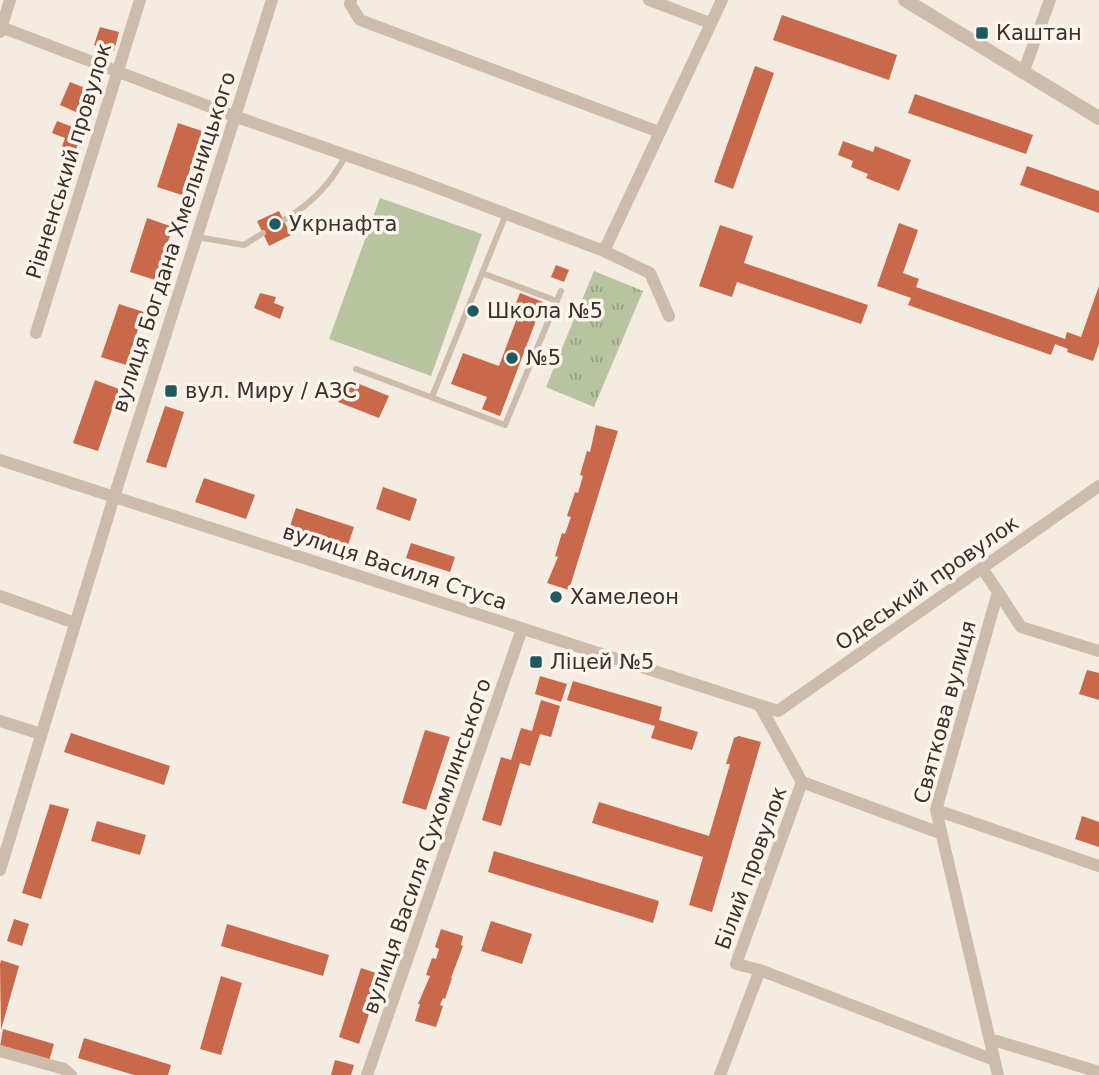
<svg xmlns="http://www.w3.org/2000/svg" width="1099" height="1075" font-family="'DejaVu Sans',sans-serif">
  <style>
    .grass { fill: url(#grass-tufts) }
    .pitch { fill: #b8c4a0 }
    .building { fill: #c8694b }
    .lines { fill: none; stroke-linecap: round; stroke-linejoin: round }
    .service { stroke: #cdbbac; stroke-width: 6 }
    .minor { stroke: #cdbbac; stroke-width: 12 }
    .tertiary { stroke: #cdbbac; stroke-width: 14 }
    .poi-dot { fill: #1f5a5e; stroke: #fbf5ee; stroke-width: 2.5 }
    .labels { text-anchor: middle; stroke-width: 7; stroke-linejoin: round; paint-order: stroke }
    .poi-label { font-size: 21px; fill: #3b302b; stroke: #fbf5ee; text-anchor: start }
    .street-label { font-size: 21px; fill: #3b302b; stroke: #fbf5ee }
  </style>
  <defs>
    <pattern id="grass-tufts" width="24" height="20" patternUnits="userSpaceOnUse" patternTransform="scale(1.75)"><rect width="24" height="20" fill="#b8c4a0"/><path d="M3 7l-1-3M5 7V3M7 7l1-3M15 17l-1-3M17 17v-4M19 17l1-3" fill="none" stroke="#97a083"/></pattern>
  </defs>
  <rect width="100%" height="100%" fill="#f4ebe1"/>
  <path class="grass" d="M594,271L643,291L594,407L546,387Z"/>
  <path class="pitch" d="M380,198L482,234L431,376L329,339Z"/>
  <path class="building" d="M782,15L897,55L889,80L773,40Z
    M100,27L119,32L114,51L94,45Z
    M755,66L774,73L733,189L714,182Z
    M70,82L95,92L85,116L60,105Z
    M915,94L1033,135L1026,154L908,113Z
    M57,121L83,131L72,160L59,155L65,138L52,133Z
    M178,123L202,131L182,195L157,187Z
    M843,141L873,152L875,146L911,160L899,191L866,178L868,174L851,167L853,161L838,155Z
    M1027,166L1099,191V213L1020,185Z
    M279,211L291,235L269,246L257,221Z
    M147,218L173,227L155,280L130,272Z
    M899,223L918,230L903,273L919,279L916,287L1065,339L1067,332L1081,337L1099,286V344L1093,361L1067,352L1068,349L1055,344L1051,355L908,305L911,298L877,286Z
    M720,225L753,236L744,263L868,305L861,324L737,282L732,297L699,286Z
    M556,265L569,270L564,282L551,277Z
    M260,293L276,297L274,303L284,307L280,319L254,308Z
    M520,293L543,302L500,416L482,409L487,397L451,384L463,353L499,366L517,318L511,316Z
    M119,304L144,312L126,365L101,357Z
    M347,379L389,396L379,418L338,402Z
    M95,380L119,389L98,451L73,443Z
    M165,406L184,412L166,468L146,462Z
    M596,425L618,431L569,590L547,583L558,557L555,556L562,533L565,534L571,517L567,516L575,492L578,493L583,476L580,475L587,451L590,452Z
    M204,478L255,495L246,519L195,502Z
    M383,487L417,499L410,521L376,509Z
    M296,508L354,527L346,551L288,532Z
    M411,543L455,557L450,572L406,558Z
    M1087,670L1099,673V700L1079,694Z
    M540,676L567,684L561,702L535,694Z
    M573,681L662,707L659,720L698,732L692,750L651,738L655,726L567,700Z
    M541,700L560,706L551,737L540,734L530,766L520,763L501,826L482,820L501,757L511,760L521,728L532,731Z
    M425,730L450,737L426,810L402,803Z
    M71,733L170,766L164,785L64,752Z
    M739,736L761,742L712,912L689,905L703,857L592,823L599,802L709,836L730,764H726L734,738Z
    M50,804L69,809L41,899L22,893Z
    M1082,816L1099,822V847L1075,839Z
    M97,821L146,835L140,855L91,841Z
    M494,851L659,901L653,923L488,872Z
    M14,919L29,924L22,946L7,941Z
    M491,921L532,934L522,964L481,951Z
    M227,924L329,955L323,976L221,946Z
    M441,929L463,936L461,945L463,946L451,978H452L445,999L443,998L440,1005L443,1006L436,1027L415,1021L420,1004H418L430,976L426,975L432,958L436,959L439,949L435,947Z
    M1,960L19,966L1,1030L0,964Z
    M361,968L382,975L359,1044L339,1037Z
    M221,976L242,983L221,1055L200,1049Z
    M3,1029L54,1044L49,1061L0,1047Z
    M84,1038L171,1065L168,1075H134L78,1058Z
    M335,1060L354,1065L351,1075H331Z"/>
  <g class="lines">
    <path class="service" d="M284,220C312,203 330,185 346,155
      M197,237L244,245L263,233
      M482,273L557,301
      M356,369L505,425L561,291
      M432,397L506,214"/>
    <path class="minor" d="M351,0L350,4L360,20L659,132
      M649,0L710,23
      M1,27L234,116L414,179L604,251L650,273L669,316
      M0,32L10,0
      M1023,73L1050,0
      M604,251L722,0
      M36,333L140,0
      M0,460L778,711L1099,486
      M982,568L998,592L936,810L998,1075
      M998,592L1021,627L1099,651
      M0,596L75,623
      M760,706L802,782
      M0,721L41,734
      M802,782L736,964L760,970L994,1060
      M802,782L940,833
      M936,810L1099,866
      M0,870L114,497L272,0
      M990,1039L1099,1072
      M0,1051L64,1069L71,1075
      M367,1075L522,629
      M720,1075L760,970"/>
    <path class="tertiary" d="M905,0L1099,118"/>
  </g>
  <g class="poi-dot">
    <rect x="975" y="26" width="14" height="14" rx="3.5"/>
    <circle cx="275" cy="224" r="7"/>
    <circle cx="473" cy="311" r="7"/>
    <circle cx="512" cy="358" r="7"/>
    <rect x="164" y="384" width="14" height="14" rx="3.5"/>
    <circle cx="556" cy="597" r="7"/>
    <rect x="529" y="655" width="14" height="14" rx="3.5"/>
  </g>
  <g class="labels">
    <g class="poi-label">
      <text x="996" y="40">Каштан</text>
      <text x="289" y="231">Укрнафта</text>
      <text x="487" y="318">Школа №5</text>
      <text x="526" y="365">№5</text>
      <text x="185" y="398">вул. Миру / АЗС</text>
      <text x="570" y="604">Хамелеон</text>
      <text x="550" y="669">Ліцей №5</text>
    </g>
    <g class="street-label">
      <text transform="translate(69 161) rotate(-73)" y="7">Рівненський провулок</text>
      <text transform="translate(174 242) rotate(-72)" y="7">вулиця Богдана Хмельницького</text>
      <text transform="translate(395 567) rotate(18)" y="7">вулиця Василя Стуса</text>
      <text transform="translate(927 583) rotate(-35)" y="7">Одеський провулок</text>
      <text transform="translate(945 712) rotate(-75)" y="7">Святкова вулиця</text>
      <text transform="translate(427 846) rotate(-71)" y="7">вулиця Василя Сухомлинського</text>
      <text transform="translate(751 868) rotate(-70)" y="7">Білий провулок</text>
    </g>
  </g>
</svg>
